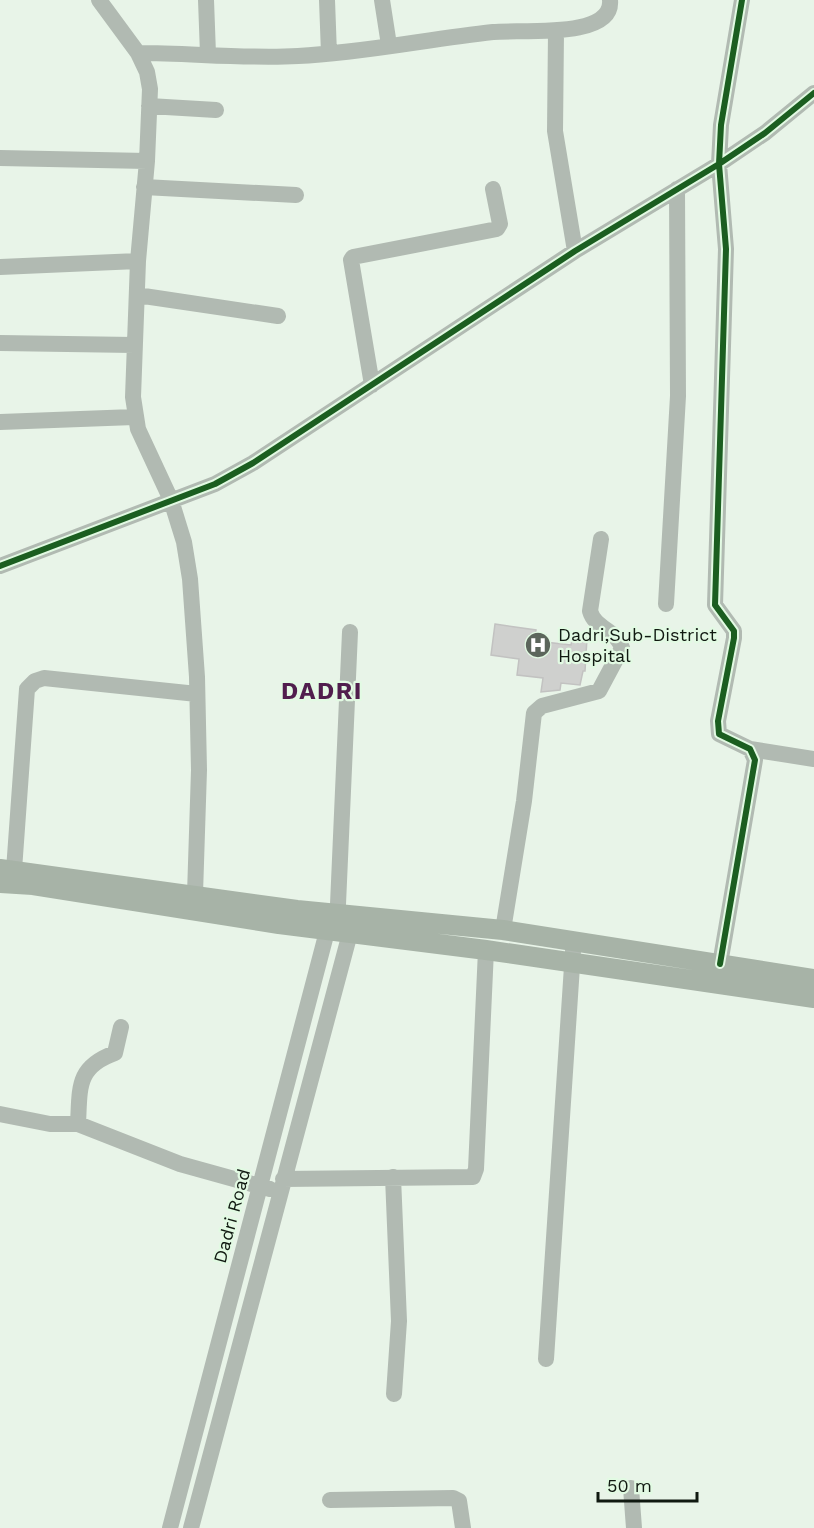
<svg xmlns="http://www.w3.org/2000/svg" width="814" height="1528" font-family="'Work Sans',sans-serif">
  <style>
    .building { fill: #cfd0ce; stroke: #c2c2c1; stroke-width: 1.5 }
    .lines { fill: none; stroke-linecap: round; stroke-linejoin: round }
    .minor { stroke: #b1bab2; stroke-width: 16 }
    .major { stroke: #a7b3a7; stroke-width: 20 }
    .cycleway-casing { stroke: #e2fae3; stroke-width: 10 }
    .cycleway { stroke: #1b5e20; stroke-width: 6 }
    .labels { text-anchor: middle; stroke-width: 4.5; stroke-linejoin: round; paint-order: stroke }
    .poi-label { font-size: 18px; fill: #101911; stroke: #e2fae3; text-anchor: start }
    .street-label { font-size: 18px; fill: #101911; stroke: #e2fae3 }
    .district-label { font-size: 24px; font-weight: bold; letter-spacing: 1.5px; fill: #501e4d; stroke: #e2fae3 }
  </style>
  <rect width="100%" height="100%" fill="#e8f4e8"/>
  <path class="building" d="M495,624L536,630L535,637L546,639L545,642L571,645L573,636L587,638L585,671H583L580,685L561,683L560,690L541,692L543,678L517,675L519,659L491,655Z"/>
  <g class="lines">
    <path class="minor" d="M99,0L138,53L147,72L150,89L147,161L138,261L133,397L138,429L171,500L184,542L190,579L197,677L199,770L195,894
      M206,0L208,54
      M327,0L329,54
      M382,0L389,45
      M556,32L555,131L575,251
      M138,53C191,53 245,59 298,56C363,53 428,39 493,32C518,29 614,40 610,0
      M149,106L216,110
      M0,158L147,161
      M144,187L296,195
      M0,267L138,261
      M137,295L278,316
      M0,343L134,345
      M372,385L351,260L353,257L497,229L500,224L493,189
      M0,422L134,417
      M0,566L215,484L253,463L575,251L719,164L765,133L814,93
      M666,604L678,396L677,189
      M750,749L814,759
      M14,870L27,689L35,681L44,678L197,694
      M337,927L350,632
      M503,930L524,801L534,713L542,706L599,691L622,648C617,630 595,629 590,611L601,539
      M720,964L755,760L750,749L719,734L718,721L734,638V631L715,605L726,249L719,164L721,125L742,0
      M0,1114L50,1124H78L180,1164L270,1189
      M78,1124C80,1088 76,1067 115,1053L121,1027
      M393,1177L399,1321L394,1394
      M283,1179L473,1177L476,1169L486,950
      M546,1359L573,951
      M631,1488L634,1528
      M330,1500L453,1498L459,1501L463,1528
      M170,1528L330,920
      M191,1528L353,922"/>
    <path class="major" d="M0,869L297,910L503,930L814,979
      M0,883L33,885L279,924L486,950L814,998"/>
    <g class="cycleway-casing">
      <path id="cycleway" d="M0,566L215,484L253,463L575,251L719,164L765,133L814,93
        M720,964L755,760L750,749L719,734L718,721L734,638V631L715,605L726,249L719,164L721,125L742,0"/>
    </g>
    <use href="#cycleway" class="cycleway"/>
  </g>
  <defs>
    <g id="hospital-disc" transform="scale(1.35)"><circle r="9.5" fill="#5c665c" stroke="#e2fae3"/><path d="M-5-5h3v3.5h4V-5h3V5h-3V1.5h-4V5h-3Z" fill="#fff"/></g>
  </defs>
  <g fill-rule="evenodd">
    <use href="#hospital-disc" x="538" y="645"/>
  </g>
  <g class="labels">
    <g class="poi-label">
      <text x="558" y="641">Dadri,Sub-District<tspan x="558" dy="21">Hospital</tspan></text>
    </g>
    <g class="street-label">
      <text transform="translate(232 1216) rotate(-75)" y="6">Dadri Road</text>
    </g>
    <g class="district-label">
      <text x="322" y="699">DADRI</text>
    </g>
  </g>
  <path d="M598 1492v9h99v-9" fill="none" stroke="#101911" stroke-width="3"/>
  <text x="607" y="1492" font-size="18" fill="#101911" stroke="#e2fae3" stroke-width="4.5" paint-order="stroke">50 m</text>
</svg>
